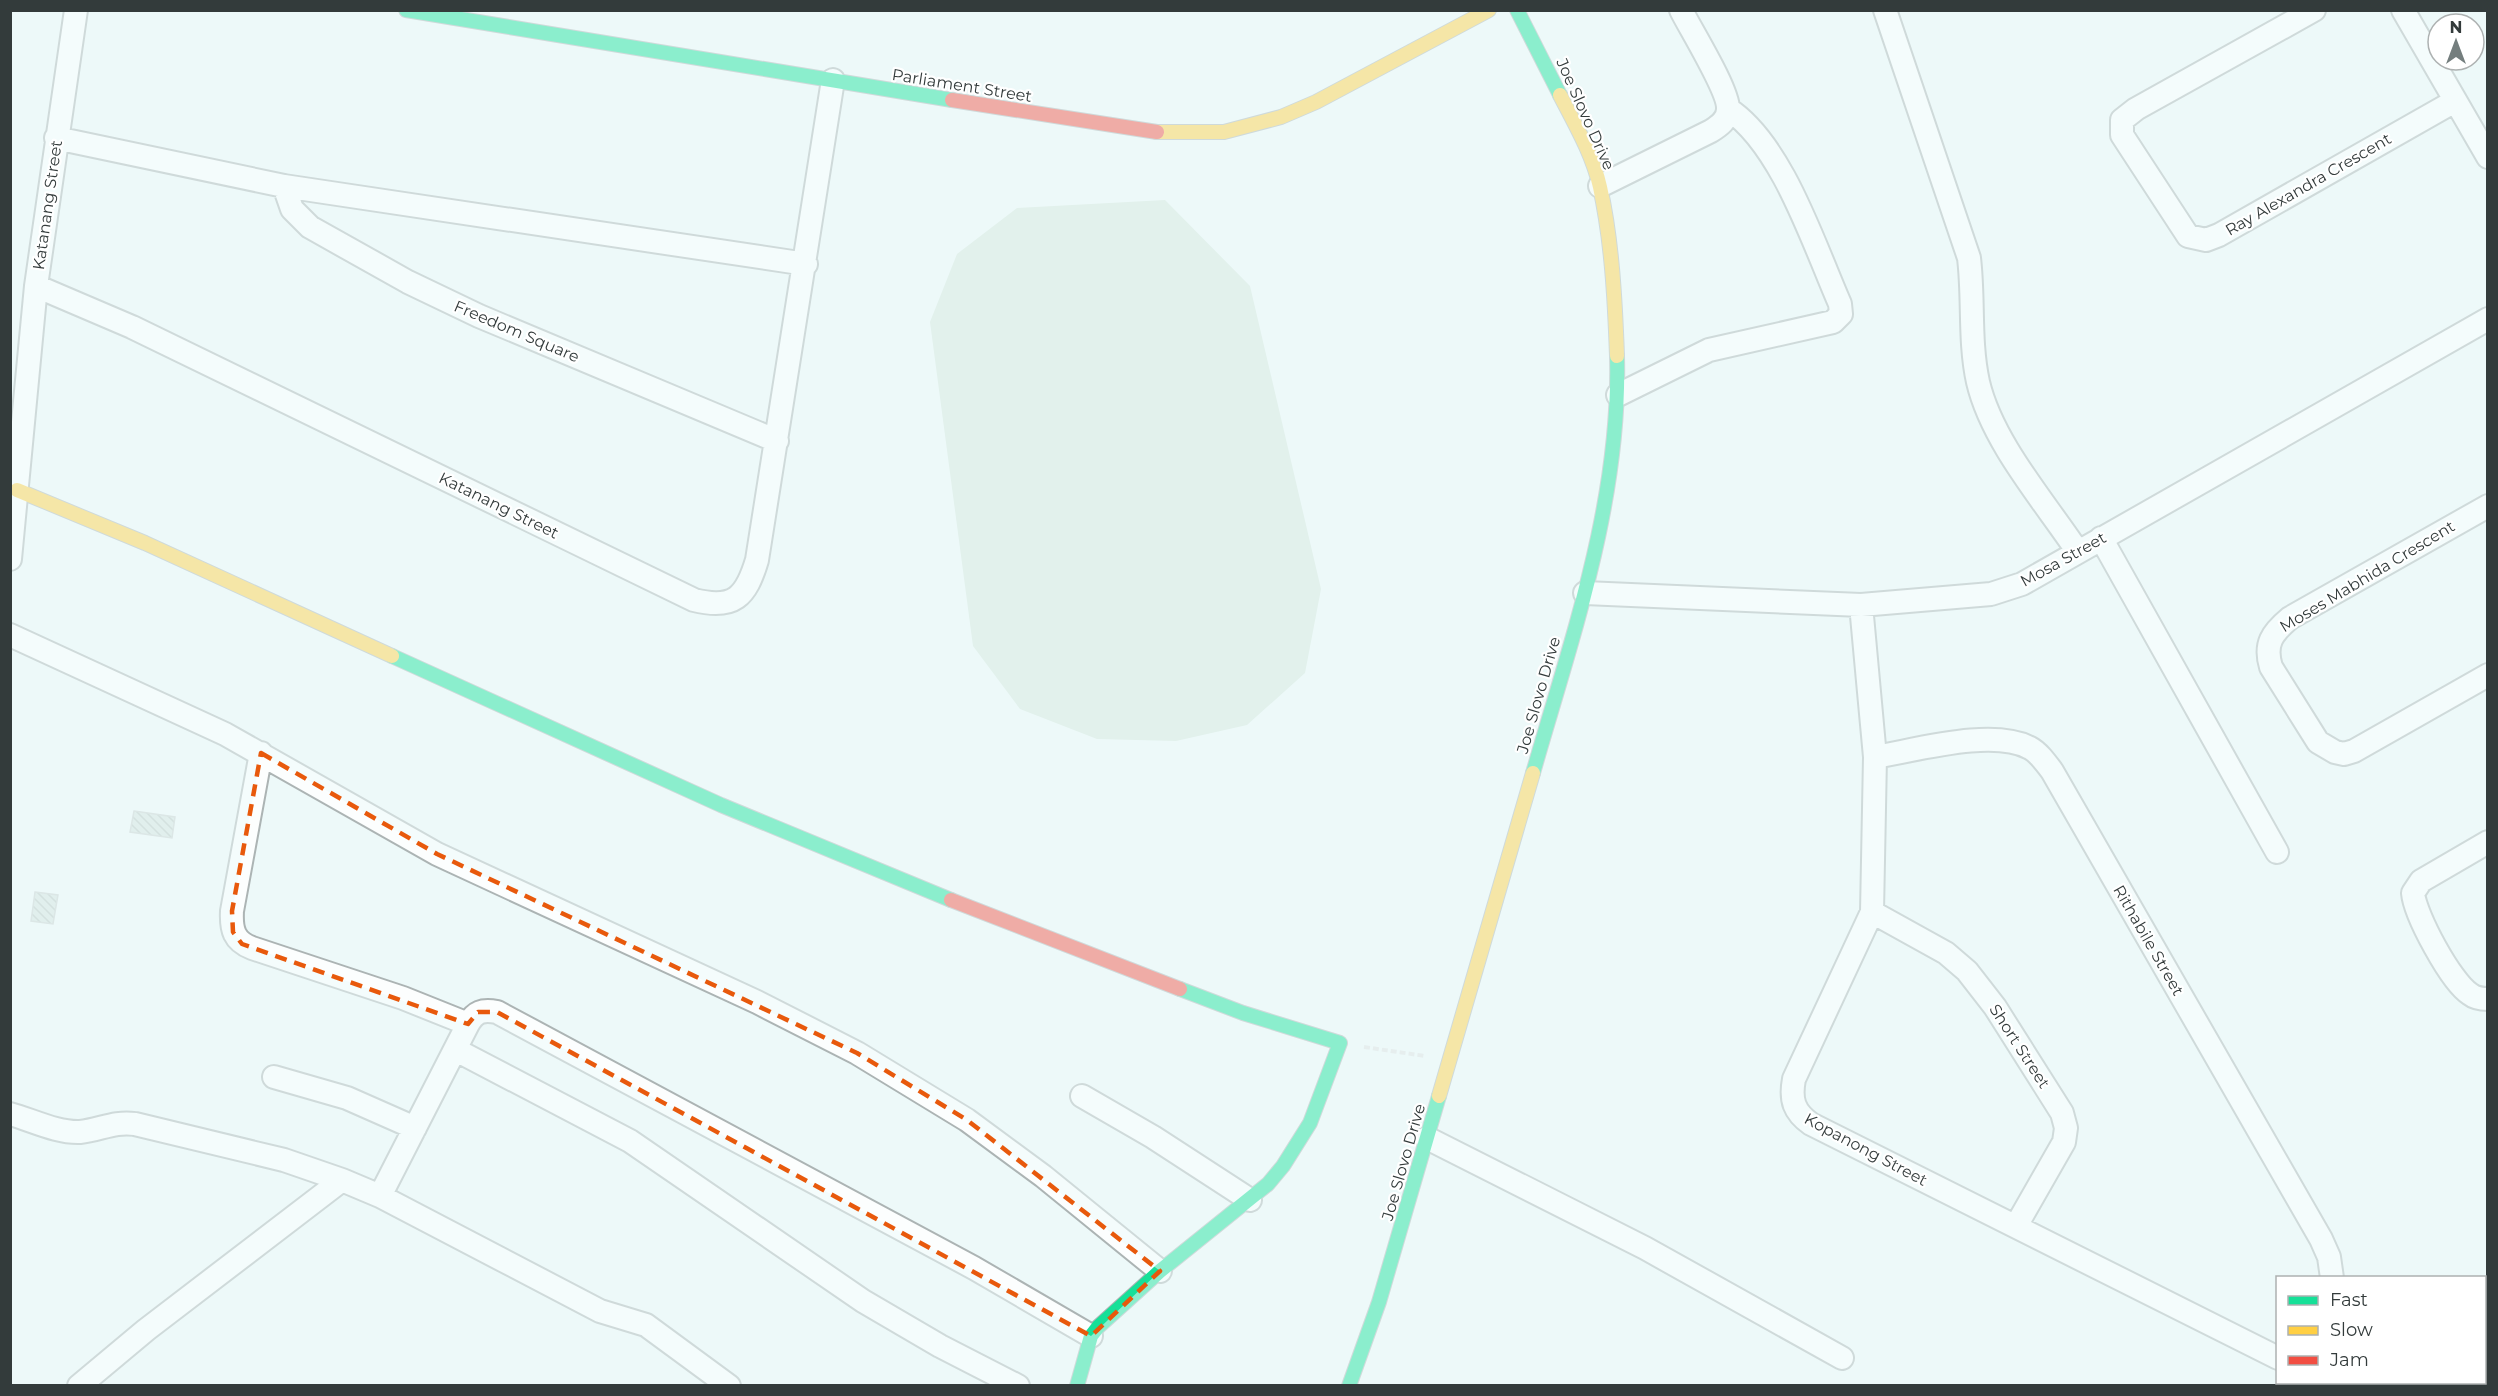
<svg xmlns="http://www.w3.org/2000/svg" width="2498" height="1396" font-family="Montserrat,sans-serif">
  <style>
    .pitch { fill: #d5e6db }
    .building { fill: url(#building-back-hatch); stroke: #c7d0cf; stroke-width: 1.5 }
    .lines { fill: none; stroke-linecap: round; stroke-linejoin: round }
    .street-casing { stroke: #acb4b4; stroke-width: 26 }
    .fast-casing { stroke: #acb4b4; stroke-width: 16 }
    .slow-casing { stroke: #acb4b4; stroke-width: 16 }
    .jam-casing { stroke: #acb4b4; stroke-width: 16 }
    .path { stroke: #dee1e1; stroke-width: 4; stroke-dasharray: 6 3; stroke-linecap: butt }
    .street { stroke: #fcfefe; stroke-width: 22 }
    .fast { stroke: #16e098; stroke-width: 14 }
    .slow { stroke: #ffcf43; stroke-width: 14 }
    .jam { stroke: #f24e42; stroke-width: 14 }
    .marked { fill: none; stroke: #e8590c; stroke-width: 4.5; stroke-dasharray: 12 8; stroke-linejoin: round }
    .labels { text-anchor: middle; stroke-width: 4.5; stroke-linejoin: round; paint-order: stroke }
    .street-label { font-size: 16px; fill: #333b3b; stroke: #fff }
  </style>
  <defs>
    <pattern id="building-back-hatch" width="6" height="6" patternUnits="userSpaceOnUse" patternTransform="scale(1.5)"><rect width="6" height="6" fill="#d2e2de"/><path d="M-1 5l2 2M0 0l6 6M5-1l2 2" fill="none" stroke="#b5c3bf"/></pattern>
  </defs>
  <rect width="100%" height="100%" fill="#edf9f9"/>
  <path class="pitch" d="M1165,200L1250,286L1321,589L1305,673L1247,725L1176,741L1097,739L1020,709L973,646L930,322L957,254L1017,208Z"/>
  <path class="building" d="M134,811L175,817L172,838L130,832Z
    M35,892L58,895L53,924L31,921Z"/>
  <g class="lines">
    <g class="street-casing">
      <path id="street" d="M1885,10L1969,258C1974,299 1969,341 1978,382C1992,442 2044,501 2078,552
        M2314,10L2136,109L2122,120V135L2188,236L2206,240L2219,235L2455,101
        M2403,10L2488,157
        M56,138L284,186L806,264
        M284,186L292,209L310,227L408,282L479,316L777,441
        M1600,186L1711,131C1719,126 1728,120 1728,109C1729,91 1691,30 1681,10
        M36,286L132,327L694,600C734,610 746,597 757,560L833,80
        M1618,395L1709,350L1833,322L1841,314L1840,304C1814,245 1782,144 1728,109
        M2488,506L2290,618C2272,633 2264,644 2271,667L2318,742L2335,752L2344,754L2354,751L2488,675
        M2101,538L2277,852
        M10,559L36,286L76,10
        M1585,593L1861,605L1991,594L2022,584L2488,319
        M1861,605L1875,757L1872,912L1794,1079C1790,1100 1794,1112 1811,1124L2278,1358
        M10,635L225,734L437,854L757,1002L857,1053L967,1120L1043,1176L1160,1271
        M261,753L232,911C231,930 234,941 252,948L403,998L468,1024L380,1196
        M1875,757C1917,750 1993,728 2030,748C2038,752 2046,763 2052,771L2321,1239L2329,1257L2332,1278
        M2488,842L2421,881L2413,893C2415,915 2451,982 2470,994C2475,998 2481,999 2488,999
        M1872,912L1946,953L1967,971L1995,1007L2062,1113L2066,1128L2064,1142L2016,1226
        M468,1024C475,1012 482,1009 497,1012L974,1268L1091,1336
        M456,1050L630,1141L863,1301L940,1346L1018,1386
        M274,1077L347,1098L415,1128
        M1082,1096L1153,1137L1250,1200
        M10,1114C32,1120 57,1133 80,1132C100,1130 114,1121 135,1124L284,1160L342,1180
        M1427,1138L1645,1248L1842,1358
        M2326,1382L2332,1386
        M79,1386L146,1330L342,1180L380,1196L600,1311L646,1325L729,1386"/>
    </g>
    <g class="fast-casing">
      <path id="fast" d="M406,10L952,100
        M1517,10L1560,95
        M392,656L721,805L951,900
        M1533,773C1572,637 1621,500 1617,356
        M1077,1386L1091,1336L1098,1327L1160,1271L1268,1184L1283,1166L1310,1123L1340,1043L1243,1013L1180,989
        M1349,1386L1379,1302L1439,1096"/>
    </g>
    <g class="slow-casing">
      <path id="slow" d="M1560,95C1575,124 1593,155 1600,187C1612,241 1615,301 1617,356
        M1157,132H1224L1281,117L1316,102L1489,10
        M17,490L145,543L392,656
        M1439,1096L1533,773"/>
    </g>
    <g class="jam-casing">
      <path id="jam" d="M952,100L1157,132
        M951,900L1180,989"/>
    </g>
    <path class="path" d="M1364,1047L1425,1056"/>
    <use href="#street" class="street"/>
    <use href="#fast" class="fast"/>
    <use href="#slow" class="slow"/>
    <use href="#jam" class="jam"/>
  </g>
  <path d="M0 0H2498V1396H0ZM261,753L437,854L857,1053L967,1120L1160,1271L1091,1336L497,1012H478L468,1024L242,944L233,932L232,911Z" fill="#edf9f9" fill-opacity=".55" fill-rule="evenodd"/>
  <path class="marked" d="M261,753L437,854L857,1053L967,1120L1160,1271L1091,1336L497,1012H478L468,1024L242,944L233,932L232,911Z"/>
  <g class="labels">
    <g class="street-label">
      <text transform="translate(962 85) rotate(9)" y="6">Parliament Street</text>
      <text transform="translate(1586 114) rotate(66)" y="6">Joe Slovo Drive</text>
      <text transform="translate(2308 184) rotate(-30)" y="6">Ray Alexandra Crescent</text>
      <text transform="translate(47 205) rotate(-82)" y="6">Katanang Street</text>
      <text transform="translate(517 331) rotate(23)" y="6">Freedom Square</text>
      <text transform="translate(499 505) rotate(26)" y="6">Katanang Street</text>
      <text transform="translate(2063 559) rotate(-29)" y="6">Mosa Street</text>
      <text transform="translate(2367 576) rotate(-31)" y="6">Moses Mabhida Crescent</text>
      <text transform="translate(1538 695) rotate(-74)" y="6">Joe Slovo Drive</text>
      <text transform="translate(2149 940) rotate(60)" y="6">Rithabile Street</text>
      <text transform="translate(2020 1046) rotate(57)" y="6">Short Street</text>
      <text transform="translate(1866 1149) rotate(28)" y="6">Kopanong Street</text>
      <text transform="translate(1403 1162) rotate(-74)" y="6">Joe Slovo Drive</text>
    </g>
  </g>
  <rect width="2498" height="1396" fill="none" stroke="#333b3b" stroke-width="24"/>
  <rect x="2276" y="1276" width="210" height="108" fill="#ffffff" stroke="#adb1b1" stroke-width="1.5"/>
  <rect x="2288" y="1296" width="30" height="9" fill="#16e098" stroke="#adb1b1" stroke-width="1.5"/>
  <text x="2330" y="1306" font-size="18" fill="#333b3b">Fast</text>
  <rect x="2288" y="1326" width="30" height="9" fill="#ffcf43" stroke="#adb1b1" stroke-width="1.5"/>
  <text x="2330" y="1336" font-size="18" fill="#333b3b">Slow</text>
  <rect x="2288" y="1356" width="30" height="9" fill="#f24e42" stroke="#adb1b1" stroke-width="1.5"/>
  <text x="2330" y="1366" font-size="18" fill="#333b3b">Jam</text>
  <g transform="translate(2456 42)"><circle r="28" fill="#ffffff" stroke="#adb1b1" stroke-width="1.5"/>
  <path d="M0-4.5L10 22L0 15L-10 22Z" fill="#747e7e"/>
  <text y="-9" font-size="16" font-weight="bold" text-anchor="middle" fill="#333b3b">N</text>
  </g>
</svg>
